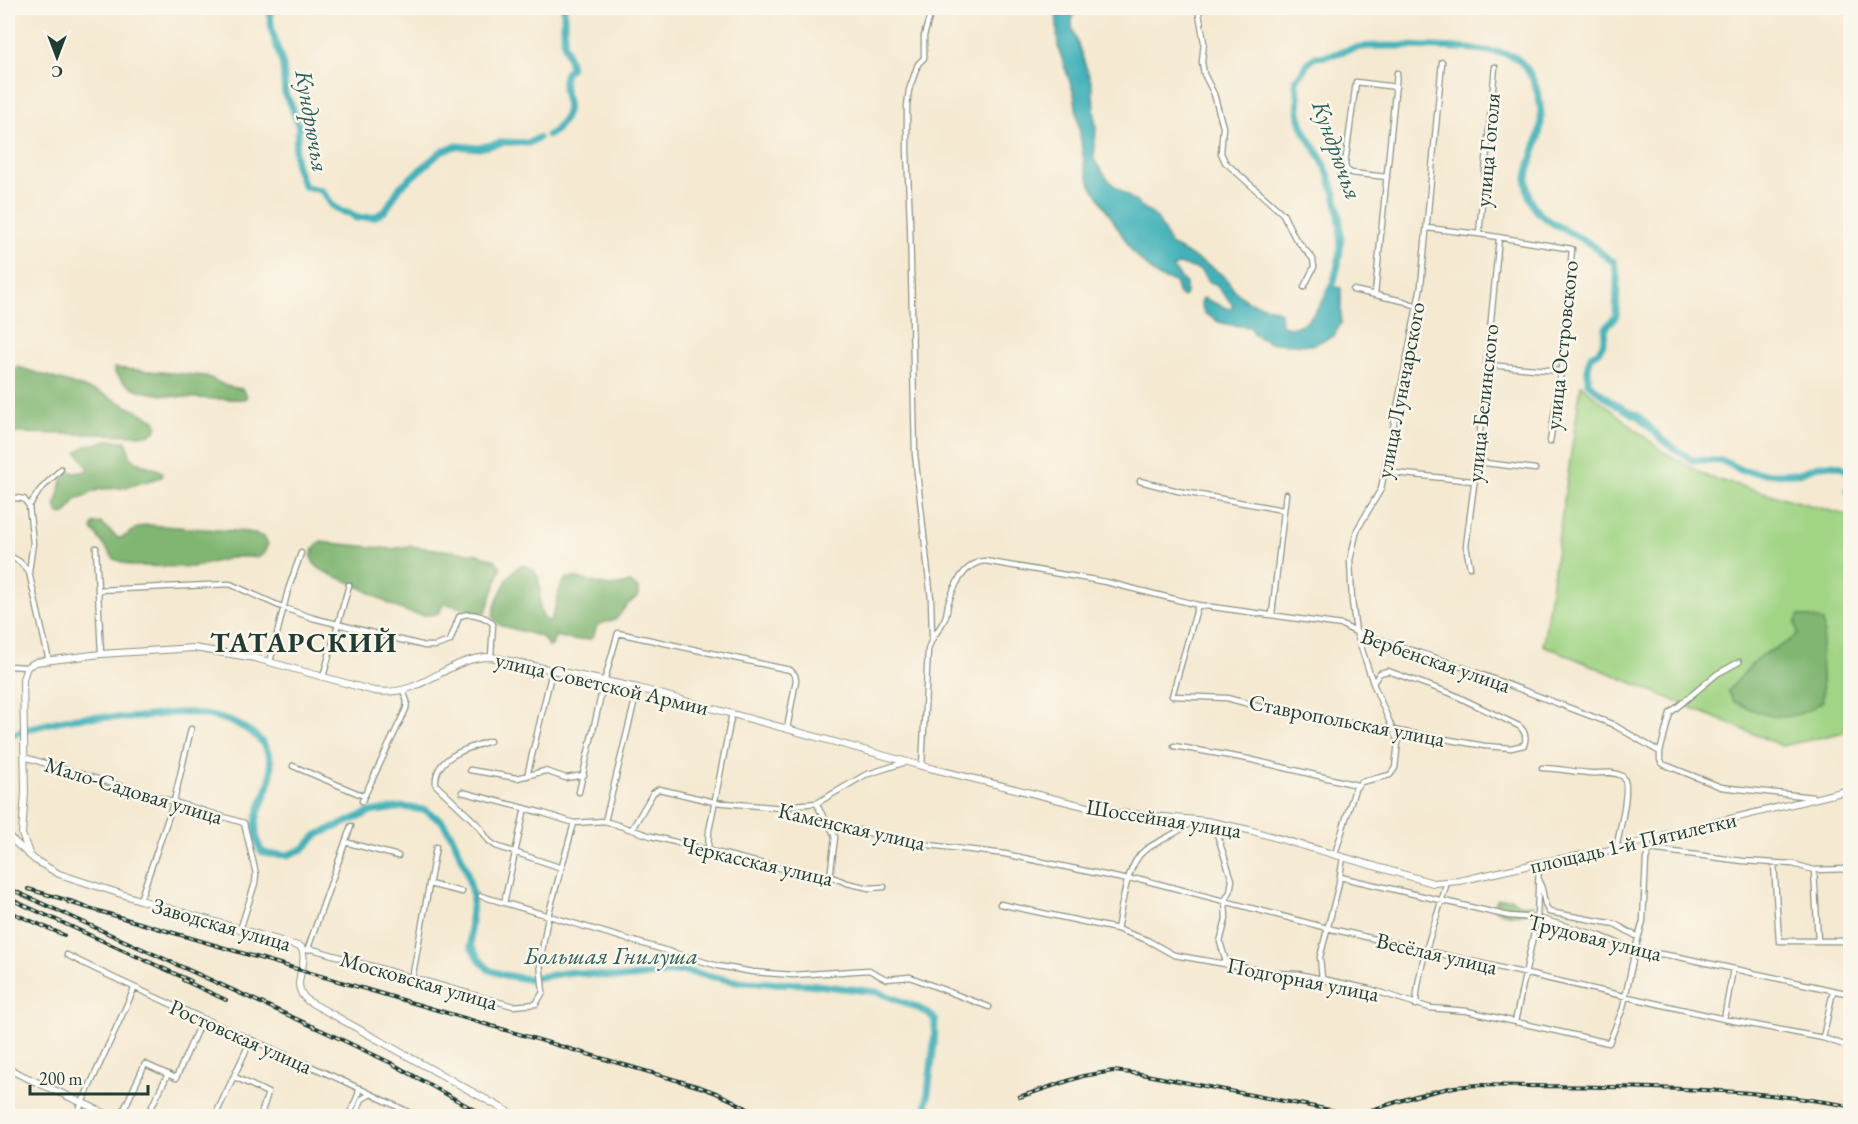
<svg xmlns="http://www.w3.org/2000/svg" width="1858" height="1124" font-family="'EB Garamond',serif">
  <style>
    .green { fill: #a1d485; stroke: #60885c; stroke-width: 1.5 }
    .forest { fill: #80b672; stroke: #507a53; stroke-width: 1.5 }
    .water { fill: #42b2b9; stroke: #307876; stroke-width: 1.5 }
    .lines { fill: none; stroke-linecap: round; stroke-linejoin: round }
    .river { stroke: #42b2b9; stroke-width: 7 }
    .street-casing { stroke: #8a9382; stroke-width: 7 }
    .secondary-casing { stroke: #8a9382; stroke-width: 8 }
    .street { stroke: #fff; stroke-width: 4.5 }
    .secondary { stroke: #fff; stroke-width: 6 }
    .rail-casing { stroke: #1f3d34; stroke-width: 4 }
    .rail { stroke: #fbf7ec; stroke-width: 1.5; stroke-dasharray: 4.5; stroke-linecap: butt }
    .labels { text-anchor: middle; stroke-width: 5; stroke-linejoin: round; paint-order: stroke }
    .street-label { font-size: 22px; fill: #1f3d34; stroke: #fbf7ec }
    .water-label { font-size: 24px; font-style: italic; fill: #2a605c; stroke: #fbf7ec }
    .district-label { font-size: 28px; font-weight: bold; letter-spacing: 1.5px; fill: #1f3d34; stroke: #fbf7ec }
  </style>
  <rect width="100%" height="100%" fill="#fbf7ec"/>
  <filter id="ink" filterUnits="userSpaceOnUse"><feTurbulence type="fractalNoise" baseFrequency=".0167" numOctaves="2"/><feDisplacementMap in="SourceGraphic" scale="12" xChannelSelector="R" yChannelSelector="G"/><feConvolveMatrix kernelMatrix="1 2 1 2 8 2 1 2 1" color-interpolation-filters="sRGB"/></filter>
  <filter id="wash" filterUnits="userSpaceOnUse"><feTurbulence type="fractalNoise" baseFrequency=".008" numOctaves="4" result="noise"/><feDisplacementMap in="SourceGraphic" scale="24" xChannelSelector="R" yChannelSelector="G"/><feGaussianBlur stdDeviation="1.35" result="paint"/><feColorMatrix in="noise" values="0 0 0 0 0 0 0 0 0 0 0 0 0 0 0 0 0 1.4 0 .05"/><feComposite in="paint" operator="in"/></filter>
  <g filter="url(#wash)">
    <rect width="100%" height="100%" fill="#f5e9d1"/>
    <path class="green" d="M1581,385L1662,451L1708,477L1850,516V731L1782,746L1543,645Z"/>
    <path class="forest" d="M18,367L101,393L155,420L157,425L155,432L147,435L8,433V392L10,388L13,371Z
      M114,368L206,376L226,386L242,389L247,396L245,399C219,400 155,398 132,387C125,384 119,378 114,372Z
      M109,440L126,441C128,445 128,451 130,455C135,467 155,465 163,473L162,477L124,488L100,489L75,500L67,513L62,515L58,513L55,505C63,494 57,480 69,471L76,473L86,471L88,467L77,452L86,446Z
      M101,523L118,538C129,538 132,526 147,525L249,532L264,537L268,544L263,555L257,557H234L193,567L132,566L114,559L92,529L93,524Z
      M320,542L392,549L409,546L478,554L495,560L501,568L486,612H476L444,603L439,613C408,622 380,597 354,584C339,577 293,567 320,542Z
      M522,565C554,572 529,608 547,621L550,620C559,607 555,589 567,578H576L609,586L630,583L638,588V596L626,606L616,619L597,625L594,635L590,639L574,640L555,636L552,646L549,647L542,637L500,625L493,617C494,604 508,570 522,565Z
      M1799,615L1823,621L1824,632L1821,653L1823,701C1788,726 1769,718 1733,701L1728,691C1739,680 1749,665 1761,656C1773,648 1787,645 1798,634L1795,623Z
      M1511,898C1518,906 1523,906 1533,904V909C1523,918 1506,915 1494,909L1495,903L1498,899Z"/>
    <path class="water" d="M1056,8H1073L1072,27L1092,84L1096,129L1094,160L1110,182L1157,218L1171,245L1211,267L1225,277L1234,290L1247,301L1277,310L1280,312L1281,324C1303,337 1324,303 1329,285L1341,288V323L1334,336L1312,345L1270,343L1254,335L1250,327L1231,325L1219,322L1204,313L1201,303L1203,298L1229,309L1232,308V304L1215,284L1208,281L1200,270L1179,264L1173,268L1186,284V294L1183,297L1179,295L1175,282L1158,277L1134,254L1091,185L1085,168L1074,94L1058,47Z"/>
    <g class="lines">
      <path class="river" d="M269,8L272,31L283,66L285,95L291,104L299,128L295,150L296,166L304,186L322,191L332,205L342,212L350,213L356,218L374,217L385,211L400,187L443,150L457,146L479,148L504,142L529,143L538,138
        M548,135C556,132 557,128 562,122C575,104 561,98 564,79C564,74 568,71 571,67L564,42V8
        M1330,292C1347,249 1343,202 1322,160C1316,148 1307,138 1302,125C1298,115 1299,104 1298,94C1297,89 1295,85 1296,80C1298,75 1298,78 1301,73C1306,67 1308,60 1316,57C1317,57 1325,56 1325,56C1337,54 1348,49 1360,47C1386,45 1494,46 1514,57C1534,68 1542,101 1541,122C1540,151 1516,175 1533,205C1542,223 1580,235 1596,248C1602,253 1606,258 1614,262L1617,277L1616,316L1606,328L1603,344L1598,352L1591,356L1588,365V383L1616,405L1638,416L1666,443L1692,460L1723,461L1743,471L1772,474L1799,473L1821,465H1833L1842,467L1850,473
        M1850,483L1848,491L1850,493
        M8,736C33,727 60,719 87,717C101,716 115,718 128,718C149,717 171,711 192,713C220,716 263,727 270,759C278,795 243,810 261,851L268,854L288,855L303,849L317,835L370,812L403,807L425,810L442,821L453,838L466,868L473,897L470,930L471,947L479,959L489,970L504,975L527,979L571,972L623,978L684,971L739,982L808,984L877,992L914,1006L928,1013L935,1020L934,1044L925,1116"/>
    </g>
  </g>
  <g filter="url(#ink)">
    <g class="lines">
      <g class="street-casing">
        <path id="street" d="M932,8L924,36V58L918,64L909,90L907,106V151L910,222L915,454L931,599L932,637
          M1198,8L1204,42L1202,62L1204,74L1214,94L1223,127L1221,153L1225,162L1283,214L1295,238L1313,259L1314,267L1304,287
          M1387,177L1351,173L1346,169L1345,164L1356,82L1396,87
          M1427,228L1479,234L1572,249L1561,371L1550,442
          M1479,234L1495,67
          M1353,290L1403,301L1417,306
          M1375,294L1397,73
          M1487,365L1561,371
          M1477,462L1535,469
          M1385,472L1473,481
          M1140,481L1178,491L1283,510
          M8,497L24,499L29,506L40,490L61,469
          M29,506L33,543L29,572L49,661
          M96,548L101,654
          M8,555L20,562L29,572
          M1470,567L1466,546L1477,462L1499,238
          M98,590L230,584L284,608L313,618L425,646H435L450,641L459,617C468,611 486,616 493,624L491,657
          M1198,605L1172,696L1227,698L1264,708L1485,746L1511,748L1524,745C1527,738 1525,731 1519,726L1450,693L1388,671L1380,673L1373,683
          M1272,614L1286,494
          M270,662L288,590L301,553
          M8,666L27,667
          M323,677L349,585
          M490,741C468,748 433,757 436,785L478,825L489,841L496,846L562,868
          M1174,746L1248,759L1357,785
          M1660,752L1670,713L1717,674L1739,662
          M24,757L244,823L256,874L255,883L240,930
          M293,766L364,796
          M922,766L928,650C932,634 940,631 945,618C947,614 947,609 948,604C954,586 964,563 985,561L1106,582L1198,605L1342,625L1356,632L1451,663L1612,724L1660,752V760L1663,764L1721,787L1813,797
          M1542,768C1558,768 1573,772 1589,773C1600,774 1611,770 1622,776C1633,782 1618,836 1616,849
          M470,770L517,778L545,771L566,778L584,775
          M527,776L552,671
          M462,792L543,813L574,823L605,821L651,836L800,873L832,877L847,883L869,888L884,887
          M579,792L604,682L618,633L790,670L795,675L796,680L787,729
          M362,801L406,709L407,701L403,691
          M817,803C820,816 831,824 835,837L830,877
          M781,806L817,803L865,775L906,762
          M605,821L638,688
          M1213,822L1232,880L1230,892L1225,900L1226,919L1220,942L1227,965
          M632,829L653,793L659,789L714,802L782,808L797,816L912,843L1005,854L1128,880L1140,879L1327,928L1724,1019L1823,1038L1850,1047
          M345,842L398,856
          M1650,849L1743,861L1793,864L1814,870L1850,869
          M708,850L709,831L732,713
          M1335,854L1355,789L1361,782L1390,775L1395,768L1398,742L1373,683L1356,632L1352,601L1350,560L1357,530L1381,489L1421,286L1442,62
          M1774,863L1779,941H1850
          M1814,870L1818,941
          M1340,877L1509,916L1537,918L1598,935L1635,950L1679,957L1850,994
          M1539,882C1545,891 1542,903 1549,912L1615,924L1638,937
          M429,884L462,892
          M481,896L718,966L753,972L793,975L869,970L886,979L910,977L989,1007
          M140,900L174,801L191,729
          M504,903L525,808
          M1000,904L1117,929L1147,940L1174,955L1276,973L1298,974L1322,979L1369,989L1430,1008L1467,1011L1609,1043L1623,1008L1635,950L1643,921L1646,859L1650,849L1648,840
          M1117,929C1122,907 1126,864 1145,850C1160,839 1181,833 1193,820
          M308,948L351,826
          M303,950L312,949L513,1006L536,1004L543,992L540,963L548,916L574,823
          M67,955C181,1013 302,1058 416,1116
          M412,979L436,847
          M1322,979L1320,957L1338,888L1343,858
          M1416,1005C1418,962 1436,923 1447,882
          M1724,1019L1733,969
          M1515,1022L1537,918L1539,863
          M1823,1038L1833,991
          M233,1078H237L268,1093L262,1111L263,1116
          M76,1116L134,989
          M121,1116L145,1064L176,1078L202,1019
          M147,1116L168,1074
          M215,1116L251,1040
          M349,1116L358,1095L359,1088
          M355,1116L362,1099L371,1094"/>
      </g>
      <g class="secondary-casing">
        <path id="secondary" d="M8,836L35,860L59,874L140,900L301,947C311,966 287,983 308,1001L516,1116
          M30,856L22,834L25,793L23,679L27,667L36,662L101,654L194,648L255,658L374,691C424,698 445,657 491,657L638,688L922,766L1108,812L1207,821L1249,830L1433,883L1459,881L1539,863L1616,849L1672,833L1850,790
          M8,1069L111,1116"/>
      </g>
      <use href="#street" class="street"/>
      <use href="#secondary" class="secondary"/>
      <g class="rail-casing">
        <path id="rail" d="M8,888L334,1036L391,1063L485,1116
          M28,889L77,903
          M8,898L191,981
          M68,902L700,1087C721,1094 740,1103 758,1116
          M8,911L64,935
          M183,980L226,1000
          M1019,1097L1083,1076L1113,1071L1141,1074L1336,1111L1365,1112L1419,1095L1454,1087L1478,1085C1602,1088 1728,1084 1850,1106"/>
      </g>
      <use href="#rail" class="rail"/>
    </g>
  </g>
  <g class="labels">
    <g class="street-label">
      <text transform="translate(1487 150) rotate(-85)" y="8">улица Гоголя</text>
      <text transform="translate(1561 345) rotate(-84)" y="8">улица Островского</text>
      <text transform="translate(1400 390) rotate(-79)" y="8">улица Луначарского</text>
      <text transform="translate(1482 403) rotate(-84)" y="8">улица Белинского</text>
      <text transform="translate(1436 660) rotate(19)" y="8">Вербенская улица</text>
      <text transform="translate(602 683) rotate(13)" y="8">улица Советской Армии</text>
      <text transform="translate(1347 720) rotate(11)" y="8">Ставропольская улица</text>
      <text transform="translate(134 790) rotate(17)" y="8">Мало-Садовая улица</text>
      <text transform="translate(1164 818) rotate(9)" y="8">Шоссейная улица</text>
      <text transform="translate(852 826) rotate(13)" y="8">Каменская улица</text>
      <text transform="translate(1633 842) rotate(-13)" y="8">площадь 1-й Пятилетки</text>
      <text transform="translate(757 861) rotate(13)" y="8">Черкасская улица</text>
      <text transform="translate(222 924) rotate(16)" y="8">Заводская улица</text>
      <text transform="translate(1595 937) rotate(14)" y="8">Трудовая улица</text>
      <text transform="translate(1437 953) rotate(13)" y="8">Весёлая улица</text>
      <text transform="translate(1303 979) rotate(11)" y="8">Подгорная улица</text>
      <text transform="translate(419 980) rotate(16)" y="8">Московская улица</text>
      <text transform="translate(241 1036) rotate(24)" y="8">Ростовская улица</text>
    </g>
    <g class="water-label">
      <text transform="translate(312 121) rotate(80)" y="8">Кундрючья</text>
      <text transform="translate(1337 150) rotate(70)" y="8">Кундрючья</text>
      <text x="611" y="964">Большая Гнилуша</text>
    </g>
    <g class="district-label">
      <text x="304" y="652">ТАТАРСКИЙ</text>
    </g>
  </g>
  <rect width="1858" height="1124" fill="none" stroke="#fbf7ec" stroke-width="30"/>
  <g transform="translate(57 57) rotate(180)" stroke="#fbf7ec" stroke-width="4.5" paint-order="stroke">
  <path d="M0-4.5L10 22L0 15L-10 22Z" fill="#1f3d34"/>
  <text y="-9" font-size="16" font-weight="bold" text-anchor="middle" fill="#1f3d34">С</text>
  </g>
  <path d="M30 1085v9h118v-9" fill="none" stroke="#1f3d34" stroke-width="3"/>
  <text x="39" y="1085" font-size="18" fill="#1f3d34" stroke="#fbf7ec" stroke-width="4.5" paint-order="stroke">200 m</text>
</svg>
